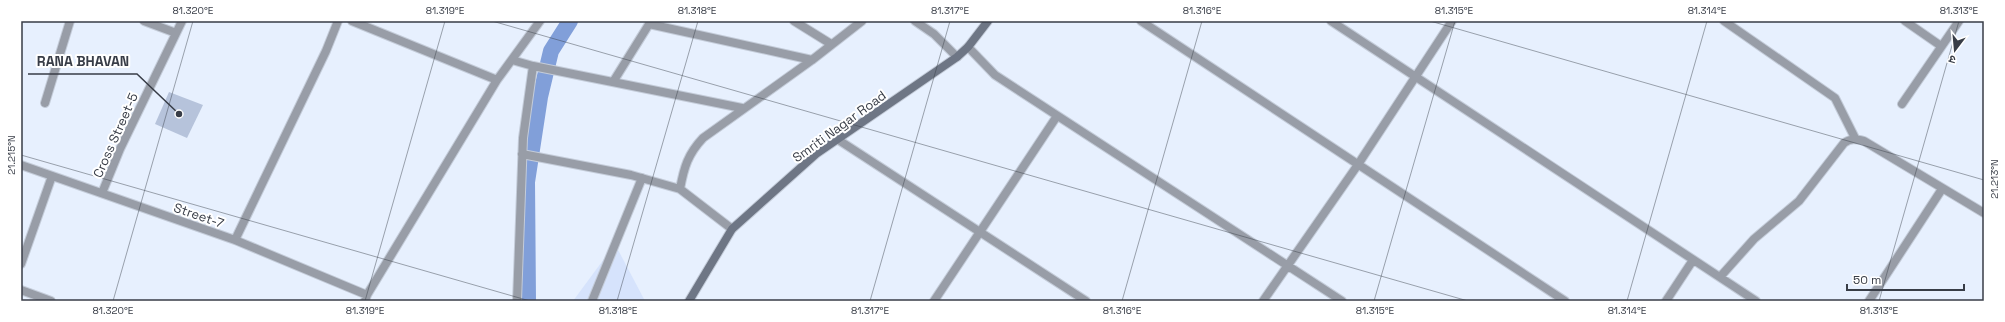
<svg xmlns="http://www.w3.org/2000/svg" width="2005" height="322" font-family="'Space Grotesk','Noto Sans Devanagari',sans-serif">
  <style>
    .built { fill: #d6e3fc }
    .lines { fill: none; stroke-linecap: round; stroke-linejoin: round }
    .canal { stroke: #819fd9; stroke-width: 16 }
    .building { fill: #b6c3db }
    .minor-casing { stroke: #c4ccd9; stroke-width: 10 }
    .secondary-casing { stroke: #c4ccd9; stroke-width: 10 }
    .minor { stroke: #989da7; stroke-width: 8 }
    .secondary { stroke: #6e7685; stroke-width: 8 }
    .ticks { fill: none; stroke: #383d47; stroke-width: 1; stroke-opacity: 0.45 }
    .labels { text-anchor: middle; stroke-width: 4; stroke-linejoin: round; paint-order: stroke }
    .street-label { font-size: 13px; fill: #383d47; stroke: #fff }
    .leader { fill: none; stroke: #383d47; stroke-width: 1.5 }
    .callout-dot { fill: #383d47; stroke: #fff; stroke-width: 1.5 }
    .callout-label { font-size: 14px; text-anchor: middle; font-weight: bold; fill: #383d47; stroke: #fff; stroke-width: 4; stroke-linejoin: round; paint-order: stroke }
    .neatline { fill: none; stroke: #383d47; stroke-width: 1.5 }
    .ticks-label { font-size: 10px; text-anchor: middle; fill: #383d47 }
  </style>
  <rect width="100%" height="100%" fill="#e7f0fe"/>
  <path class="built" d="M615,244L645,301H573Z"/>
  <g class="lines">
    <path class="canal" d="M528,301L527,182L540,97L551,51L570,21"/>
  </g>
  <path class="building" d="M169,92L203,105L187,138L155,124Z"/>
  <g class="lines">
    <g class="minor-casing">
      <path id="minor" d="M144,21L176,33
        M352,21L497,80
        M794,21L831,44
        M915,21L934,34L957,57
        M1141,21L1565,301
        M1331,21L1756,301
        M1724,21L1835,98L1855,138
        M1905,21L1941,46
        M649,24L812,60
        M968,47L995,75L1342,301
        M512,60L533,66L742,108
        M613,82L651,21
        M45,103L70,21
        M1902,104L1959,21
        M837,139L1086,301
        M522,154L631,175L680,189L732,229
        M21,165L235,240L367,295
        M680,189C684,167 688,154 703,138L812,60L862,21
        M102,193L120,149L182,21
        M235,240L326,51L338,21
        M21,264L52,176
        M1720,277L1754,239L1799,201L1844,143C1851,138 1856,139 1864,141L1984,213
        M21,290L51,301
        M365,301L367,295L497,80L540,21
        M517,301L523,138L533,66
        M592,301L642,178
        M934,301L1057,116
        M1263,301L1357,166L1452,21
        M1666,301L1693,260
        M1869,301L1942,189"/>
    </g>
    <g class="secondary-casing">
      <path id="secondary" d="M689,301L732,229L816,154L957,57L968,47L988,21"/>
    </g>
    <use href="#minor" class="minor"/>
    <use href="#secondary" class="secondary"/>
  </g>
  <path class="ticks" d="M492,21L1468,301M1430,21L1984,180M21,155L530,301M113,301L193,21M365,301L445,21M617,301L698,21M870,301L950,21M1122,301L1202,21M1374,301L1455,21M1627,301L1707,21M1879,301L1959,21"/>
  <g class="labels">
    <g class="street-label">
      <text transform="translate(839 126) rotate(-36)" y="5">Smriti Nagar Road</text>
      <text transform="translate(115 135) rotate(-66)" y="5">Cross Street-5</text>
      <text transform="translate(199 215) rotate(19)" y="5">Street-7</text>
    </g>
  </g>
  <path class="leader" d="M179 114L137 74H28"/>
  <circle class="callout-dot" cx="179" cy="114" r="4"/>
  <g class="callout-label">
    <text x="83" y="66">RANA BHAVAN</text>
  </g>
  <rect width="2005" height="322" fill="none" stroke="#ffffff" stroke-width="44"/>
  <g transform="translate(1955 50) rotate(196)" stroke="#ffffff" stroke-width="3" paint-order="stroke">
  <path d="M0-3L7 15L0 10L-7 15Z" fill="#383d47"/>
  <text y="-6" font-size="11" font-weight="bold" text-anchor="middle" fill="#383d47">उ</text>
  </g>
  <path d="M1847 284v6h117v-6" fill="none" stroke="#383d47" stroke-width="2"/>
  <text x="1853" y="284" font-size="12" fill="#383d47" stroke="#ffffff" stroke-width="3" paint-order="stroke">50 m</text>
  <rect x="22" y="22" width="1961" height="278" class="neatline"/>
  <g class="ticks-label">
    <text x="193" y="14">81.320°E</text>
    <text x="445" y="14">81.319°E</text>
    <text x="697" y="14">81.318°E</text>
    <text x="950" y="14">81.317°E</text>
    <text x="1202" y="14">81.316°E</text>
    <text x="1454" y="14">81.315°E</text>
    <text x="1707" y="14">81.314°E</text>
    <text x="1959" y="14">81.313°E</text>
    <text transform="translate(11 155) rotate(-90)" y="4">21.215°N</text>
    <text transform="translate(1994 179) rotate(-90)" y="4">21.213°N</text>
    <text x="113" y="314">81.320°E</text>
    <text x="365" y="314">81.319°E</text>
    <text x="618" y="314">81.318°E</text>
    <text x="870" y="314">81.317°E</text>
    <text x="1122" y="314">81.316°E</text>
    <text x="1375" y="314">81.315°E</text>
    <text x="1627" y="314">81.314°E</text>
    <text x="1879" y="314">81.313°E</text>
  </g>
</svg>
